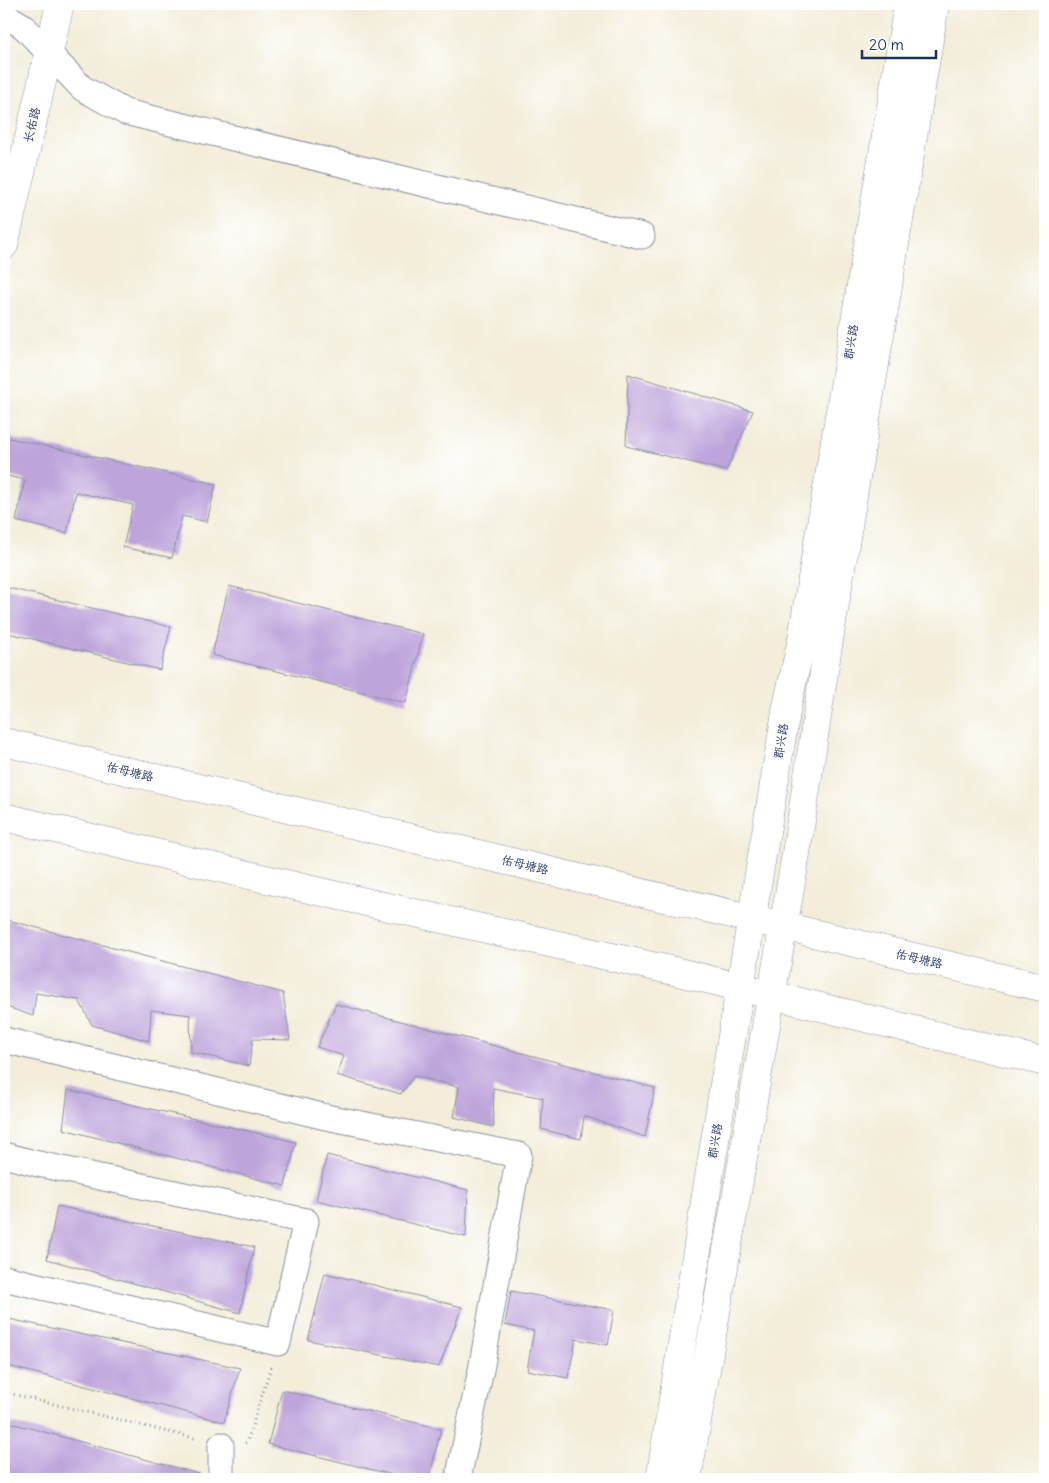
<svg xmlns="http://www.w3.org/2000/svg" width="1049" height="1483" font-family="Delius,'LXGW WenKai TC',sans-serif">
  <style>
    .building { fill: #bda4db }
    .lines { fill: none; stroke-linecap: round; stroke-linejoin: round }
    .street-casing { stroke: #878e9c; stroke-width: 27 }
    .secondary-casing { stroke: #878e9c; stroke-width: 29 }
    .primary-casing { stroke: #878e9c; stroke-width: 29 }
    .path { stroke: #878e9c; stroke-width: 3; stroke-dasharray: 1 4; stroke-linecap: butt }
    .street { stroke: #fff; stroke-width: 25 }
    .secondary { stroke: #fff; stroke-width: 28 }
    .primary { stroke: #fff; stroke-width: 28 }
    .labels { text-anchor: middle; stroke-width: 5; stroke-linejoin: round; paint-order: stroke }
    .street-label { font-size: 12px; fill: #1b2f5e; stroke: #fff }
  </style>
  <rect width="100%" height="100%" fill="#fff"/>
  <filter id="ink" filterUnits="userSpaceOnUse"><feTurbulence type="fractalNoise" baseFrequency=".02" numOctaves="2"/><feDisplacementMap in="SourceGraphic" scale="10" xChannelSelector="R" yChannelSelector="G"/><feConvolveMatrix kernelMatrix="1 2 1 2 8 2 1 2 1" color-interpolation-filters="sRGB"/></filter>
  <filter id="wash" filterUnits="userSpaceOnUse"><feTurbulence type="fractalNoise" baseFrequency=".0096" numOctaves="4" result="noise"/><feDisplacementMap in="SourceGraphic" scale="20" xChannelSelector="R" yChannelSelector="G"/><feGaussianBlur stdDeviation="1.12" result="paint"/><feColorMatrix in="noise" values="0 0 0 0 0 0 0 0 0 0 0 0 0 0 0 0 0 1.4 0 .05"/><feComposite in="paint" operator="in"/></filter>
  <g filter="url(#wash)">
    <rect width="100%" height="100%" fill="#f3edd9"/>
    <g id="blocks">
      <path class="building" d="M628,374L753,411L726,471L626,446Z
        M5,437L216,484L207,522L182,516L172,558L123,547L133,505L76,492L67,533L16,521L25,480L4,475Z
        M229,586L423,634L406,703L212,655Z
        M4,587L171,627L160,670L4,632Z
        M4,919L283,993L290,1040L253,1039L249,1066L191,1052L190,1015L151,1010L149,1041L92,1025L79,1000L36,993L33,1016L4,1006Z
        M336,1004L655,1088L645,1137L584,1116L581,1139L541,1129L543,1098L493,1088L494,1127L454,1117L459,1087L414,1076L401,1094L337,1075L344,1056L317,1047Z
        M68,1090L296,1142L285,1186L63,1129Z
        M327,1155L468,1190L466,1237L316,1200Z
        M57,1206L254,1247L240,1313L47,1259Z
        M325,1273L462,1307L439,1367L308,1340Z
        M511,1291L614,1310L608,1345L576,1339L568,1378L527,1370L534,1331L505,1325Z
        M4,1318L240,1368L224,1422L4,1365Z
        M282,1390L441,1429L429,1479H410L268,1444Z
        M4,1421L203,1475L202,1479H4Z"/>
    </g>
  </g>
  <g filter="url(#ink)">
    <use href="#blocks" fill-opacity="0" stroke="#878e9c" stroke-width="1"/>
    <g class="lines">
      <g class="street-casing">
        <path id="street" d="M4,15L23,26L82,88L125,112L642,236
          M4,1040L326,1117L519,1155L481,1370L458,1479
          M4,1155L34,1163L306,1221L278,1343L4,1278
          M221,1445V1479"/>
      </g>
      <g class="secondary-casing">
        <path id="secondary" d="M4,245L60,4
          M660,1479L729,1054L787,706L801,644L908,4
          M687,1479L795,860L827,652L935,4"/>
      </g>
      <g class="primary-casing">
        <path id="primary" d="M4,742L1045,988
          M4,817L308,889L674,971L1045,1062"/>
      </g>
      <path class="path" d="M4,1392L198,1439
        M245,1443L247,1442L271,1367"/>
      <use href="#street" class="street"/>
      <use href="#secondary" class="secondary"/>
      <use href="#primary" class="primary"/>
    </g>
  </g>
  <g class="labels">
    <g class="street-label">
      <text transform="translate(32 125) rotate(-77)" y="4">长佑路</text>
      <text transform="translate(851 342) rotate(-81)" y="4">郡兴路</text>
      <text transform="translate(781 741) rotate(-81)" y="4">郡兴路</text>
      <text transform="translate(130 772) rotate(13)" y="4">佑母塘路</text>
      <text transform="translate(525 865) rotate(13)" y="4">佑母塘路</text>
      <text transform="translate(919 959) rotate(13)" y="4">佑母塘路</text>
      <text transform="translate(715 1141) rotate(-81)" y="4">郡兴路</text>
    </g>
  </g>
  <rect width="1049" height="1483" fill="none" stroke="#fff" stroke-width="20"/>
  <path d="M862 50v8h74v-8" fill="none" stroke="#1b2f5e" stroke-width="2.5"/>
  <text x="869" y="50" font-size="15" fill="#1b2f5e" stroke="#ffffff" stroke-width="4" paint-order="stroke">20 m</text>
</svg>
